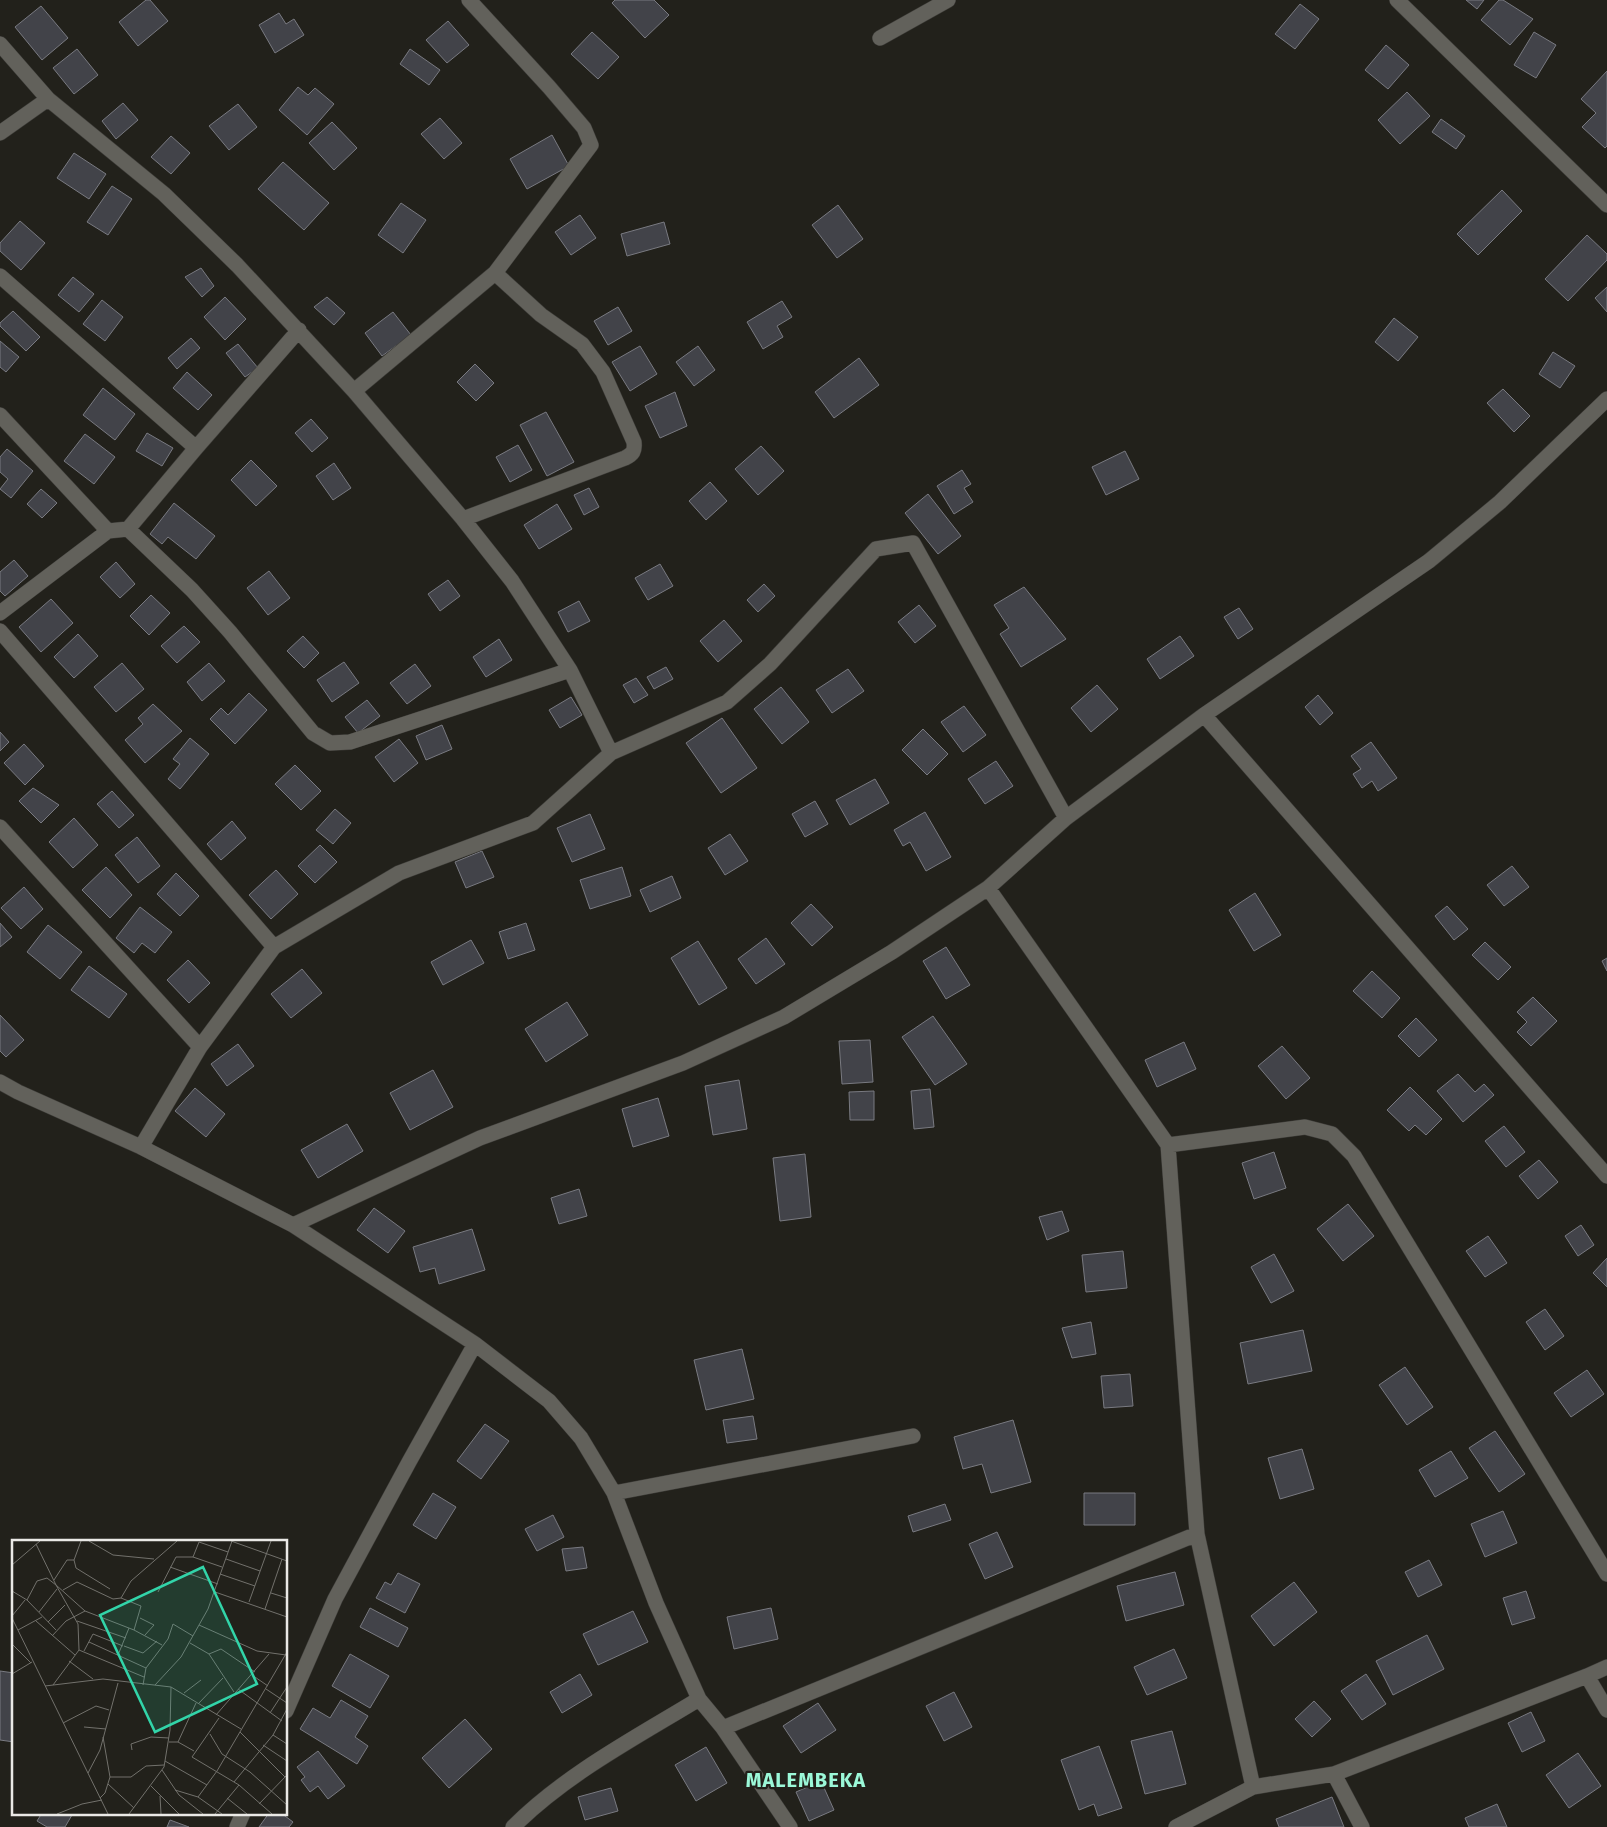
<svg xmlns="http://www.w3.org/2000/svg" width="1607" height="1827" font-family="'Fira Sans',sans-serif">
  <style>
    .building { fill: #424349; stroke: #797a81 }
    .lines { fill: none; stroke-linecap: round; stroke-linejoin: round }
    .street-casing { stroke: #3c3b37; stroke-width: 16 }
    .street { stroke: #62615b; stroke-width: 15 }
    .labels { text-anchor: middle; stroke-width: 4.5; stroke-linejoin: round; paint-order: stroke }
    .district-label { font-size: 20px; font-weight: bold; letter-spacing: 1px; fill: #9bf8d8; stroke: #22211b }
    .inset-road { fill: none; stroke: #72716c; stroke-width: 1 }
    .view { fill: #32d4a9; fill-opacity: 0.15; stroke: #32d4a9; stroke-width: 2.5 }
    .inset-edge { fill: none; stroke: #eae9e6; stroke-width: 2.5 }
  </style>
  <rect width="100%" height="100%" fill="#22211b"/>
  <path class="building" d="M146,0H150L168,21L138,46L119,22Z
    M615,0H654L669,15L645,38L612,3Z
    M1466,0H1484L1477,9Z
    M1499,0H1503L1533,19L1510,45L1481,20Z
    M1300,4L1319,19L1295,49L1275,34Z
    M41,6L68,38L42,60L15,27Z
    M279,13L286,24L294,19L304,35L275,53L259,25Z
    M448,21L469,45L447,63L426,40Z
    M592,32L619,57L598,79L571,54Z
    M1534,32L1556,45L1536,78L1514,65Z
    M1386,45L1409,65L1388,89L1365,70Z
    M77,49L98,75L74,94L53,68Z
    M410,49L440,70L429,85L400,64Z
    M1607,71V146L1605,148L1582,127L1596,113L1581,99Z
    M298,87L308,95L315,88L334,104L307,135L279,110Z
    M1407,92L1430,116L1400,144L1378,120Z
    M123,103L138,120L116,139L102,121Z
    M238,104L257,127L229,150L209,126Z
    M440,118L462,143L444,159L421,134Z
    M1441,119L1465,136L1456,149L1432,132Z
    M332,122L357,148L334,170L309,143Z
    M552,135L569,166L527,189L510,159Z
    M171,136L190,153L171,174L151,157Z
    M74,153L106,174L89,199L57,178Z
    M283,162L329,203L304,230L258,189Z
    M112,186L132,199L108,235L87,222Z
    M1502,190L1522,211L1478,255L1457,234Z
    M401,203L426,220L403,253L378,235Z
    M838,205L863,239L837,258L812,225Z
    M580,215L596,238L571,255L555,232Z
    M20,221L45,243L21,270L0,251V243Z
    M664,222L670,244L627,256L621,234Z
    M1587,235L1607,254V260L1568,301L1545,279Z
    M201,268L214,286L202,297L185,277Z
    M73,277L94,294L79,312L58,295Z
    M1607,287V312L1595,298Z
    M225,297L246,319L225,340L204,317Z
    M327,297L345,313L334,325L314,307Z
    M102,300L123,317L105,341L83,324Z
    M782,301L792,317L777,326L783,337L763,349L747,322Z
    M618,307L632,331L608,345L594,321Z
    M13,311L40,337L26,351L0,326V323Z
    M393,312L411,335L382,356L365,333Z
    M1394,318L1418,337L1398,361L1375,342Z
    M191,338L200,348L177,369L168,358Z
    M0,341L19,357L6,372L0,367Z
    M238,344L258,368L245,377L226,353Z
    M640,346L657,374L630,391L612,362Z
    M698,346L715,370L694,386L676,362Z
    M1553,352L1575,366L1560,388L1539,374Z
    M859,358L879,385L834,418L815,392Z
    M475,364L494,383L476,401L457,382Z
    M187,372L212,395L198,410L173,388Z
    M103,388L135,414L115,440L83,415Z
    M1503,389L1530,416L1514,432L1487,403Z
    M675,392L687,426L660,438L645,406Z
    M546,412L574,462L547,476L520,425Z
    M311,419L328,438L312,452L295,433Z
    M147,433L173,448L162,466L136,451Z
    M85,434L115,457L94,484L64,461Z
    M518,445L532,470L510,482L496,457Z
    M761,446L784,471L758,495L735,469Z
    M7,449L33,471L11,498L0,489L8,479L0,472V457Z
    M1125,451L1139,479L1106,495L1092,467Z
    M251,460L277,486L256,506L231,480Z
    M334,463L351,488L333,500L316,476Z
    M962,470L971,484L964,488L973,502L954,514L937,486Z
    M710,482L727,501L706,520L689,501Z
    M589,488L599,507L584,515L574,495Z
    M41,489L57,503L42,518L27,504Z
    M928,494L961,536L938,554L905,513Z
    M174,503L215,536L196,559L168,537L162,544L150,534Z
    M557,504L572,529L539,549L524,525Z
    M14,560L28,576L5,596L0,591V572Z
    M116,562L135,584L120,598L100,577Z
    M660,564L673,586L648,600L635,578Z
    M269,571L290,598L268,615L247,588Z
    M448,580L460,596L440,611L428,594Z
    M764,584L775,596L758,612L747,600Z
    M1024,587L1066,639L1021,667L1000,634L1009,628L994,605Z
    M151,595L170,613L149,635L130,616Z
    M51,599L73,623L41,652L19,627Z
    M579,601L590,621L568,632L558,612Z
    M919,605L936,626L915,643L898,622Z
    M1239,608L1253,629L1238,639L1224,617Z
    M724,620L742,641L718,662L700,641Z
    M184,626L200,642L177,663L161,646Z
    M78,634L98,656L74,678L54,657Z
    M303,636L319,653L304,668L287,651Z
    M1180,636L1194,656L1160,679L1147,659Z
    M499,639L512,660L486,677L473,657Z
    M344,662L359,683L332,702L317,680Z
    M122,663L144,689L116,712L94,687Z
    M209,663L225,681L202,701L187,682Z
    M415,664L431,686L407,704L390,683Z
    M666,667L673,679L654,689L647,677Z
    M848,669L864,691L832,713L816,690Z
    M636,678L648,695L634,703L623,685Z
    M1097,685L1118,709L1091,732L1071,708Z
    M781,687L809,722L782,744L754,709Z
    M249,693L267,710L235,744L210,719L221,708L228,715Z
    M1318,695L1333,713L1320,725L1305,707Z
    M571,697L582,715L560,728L549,710Z
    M367,700L380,716L358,733L345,717Z
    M153,704L182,731L145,763L125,740L143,724L138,718Z
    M964,706L986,735L963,752L941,722Z
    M722,718L757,768L721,793L686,743Z
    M442,725L452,749L426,760L416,736Z
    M923,729L948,754L927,775L902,750Z
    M0,732L9,742L0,751Z
    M190,738L209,754L180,789L168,779L180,764L173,759Z
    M399,739L418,763L394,782L375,757Z
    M1371,742L1397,778L1378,791L1372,781L1362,788L1353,774L1361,769L1351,756Z
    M24,744L44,766L25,785L4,763Z
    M996,761L1013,786L985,804L968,779Z
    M295,765L321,791L301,810L275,784Z
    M875,779L889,803L850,825L836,800Z
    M33,788L59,805L41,823L19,801Z
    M112,791L134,815L119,828L97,804Z
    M815,801L828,824L805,837L792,814Z
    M335,809L351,823L333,844L316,830Z
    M925,812L951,857L926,871L910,842L903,846L894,830Z
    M590,814L605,849L572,862L557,828Z
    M74,818L98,845L73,868L49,842Z
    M232,821L246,838L221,860L207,844Z
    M730,834L748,861L725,875L708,848Z
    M137,837L160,866L138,883L115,855Z
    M320,845L337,862L315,883L298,866Z
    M482,851L494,877L466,888L455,862Z
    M1512,866L1529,887L1504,906L1487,885Z
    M106,867L132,895L110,918L82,890Z
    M622,867L631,896L590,909L580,880Z
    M276,870L298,894L271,919L249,895Z
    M176,873L199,896L180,916L157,894Z
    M672,876L681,898L650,912L640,890Z
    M24,887L43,909L21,929L1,908Z
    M1255,893L1281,935L1254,951L1229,910Z
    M811,904L833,927L812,946L791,923Z
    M1447,906L1468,929L1454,940L1435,916Z
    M140,907L172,932L155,953L142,943L134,953L116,938Z
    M0,923L12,937L0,947Z
    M526,923L535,950L508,959L499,932Z
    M48,925L82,952L60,979L27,952Z
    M766,938L785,964L756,984L738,959Z
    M471,940L484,963L443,985L431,962Z
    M698,941L727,988L699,1005L671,958Z
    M1485,942L1511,967L1498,980L1472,955Z
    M946,947L970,985L946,999L923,961Z
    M1607,958V971L1602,961Z
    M188,960L210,983L189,1003L167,980Z
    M89,966L127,994L109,1018L71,990Z
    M302,969L322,993L291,1018L271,994Z
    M1372,971L1400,998L1382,1018L1353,991Z
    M1533,997L1557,1021L1531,1046L1517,1032L1527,1022L1517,1012Z
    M567,1002L588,1035L546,1062L525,1029Z
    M0,1015L24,1040L6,1057L0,1051Z
    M933,1016L967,1064L935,1085L902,1037Z
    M1416,1018L1437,1040L1419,1057L1398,1036Z
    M870,1040L873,1082L842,1084L839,1041Z
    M1184,1042L1196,1069L1157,1087L1145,1060Z
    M238,1044L254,1066L227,1086L211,1064Z
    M1282,1046L1310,1078L1286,1099L1258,1066Z
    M433,1070L453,1107L410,1130L390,1093Z
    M1458,1074L1475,1092L1484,1084L1494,1095L1463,1122L1437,1091Z
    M739,1080L747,1129L713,1135L705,1086Z
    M1410,1087L1442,1119L1426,1135L1415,1125L1409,1131L1387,1110Z
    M195,1088L225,1114L206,1137L175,1111Z
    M930,1089L934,1127L914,1129L911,1091Z
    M874,1091V1120H850L849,1092Z
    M658,1098L669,1136L633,1147L622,1109Z
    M347,1124L363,1151L318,1178L301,1150Z
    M1504,1126L1525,1152L1506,1167L1485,1141Z
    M1274,1152L1286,1188L1254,1199L1242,1163Z
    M805,1154L811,1217L780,1221L773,1158Z
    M1539,1160L1558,1182L1538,1199L1519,1176Z
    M579,1189L587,1216L559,1224L551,1198Z
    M1348,1204L1374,1236L1343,1261L1317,1229Z
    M374,1208L405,1231L388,1253L357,1230Z
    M1062,1211L1069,1231L1047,1240L1039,1217Z
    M1581,1225L1594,1245L1578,1256L1565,1236Z
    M472,1229L485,1270L439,1284L435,1268L420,1272L413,1247Z
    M1488,1236L1507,1263L1485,1277L1466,1251Z
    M1123,1251L1127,1288L1086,1292L1082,1255Z
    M1274,1254L1294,1291L1271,1303L1251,1267Z
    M1607,1258V1287L1593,1273Z
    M1545,1309L1564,1336L1545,1350L1526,1322Z
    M1091,1322L1096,1354L1072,1358L1062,1328Z
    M1303,1330L1312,1371L1248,1384L1240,1343Z
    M742,1349L754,1399L706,1410L694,1360Z
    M1405,1367L1433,1407L1407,1425L1379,1385Z
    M1587,1370L1604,1394L1571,1417L1554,1393Z
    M1130,1374L1133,1406L1104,1408L1101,1376Z
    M753,1416L757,1439L727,1443L723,1420Z
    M1013,1420L1031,1482L991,1493L982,1464L963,1469L954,1437Z
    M485,1424L509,1441L481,1479L457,1461Z
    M1495,1431L1525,1474L1499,1492L1469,1448Z
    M1302,1449L1314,1489L1280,1499L1268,1458Z
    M1451,1451L1468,1478L1435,1497L1419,1470Z
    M433,1493L456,1507L436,1539L413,1525Z
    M1084,1493H1135V1525H1084Z
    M945,1504L951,1520L913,1532L908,1516Z
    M1503,1511L1517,1543L1485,1557L1471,1524Z
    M553,1515L564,1537L537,1551L525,1529Z
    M997,1532L1013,1567L985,1579L969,1544Z
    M583,1547L587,1568L566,1571L562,1549Z
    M1429,1560L1442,1585L1418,1597L1405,1572Z
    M1175,1572L1184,1605L1126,1621L1117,1586Z
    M398,1573L420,1584L405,1613L376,1598L385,1582L391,1585Z
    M1294,1582L1317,1612L1274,1646L1251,1616Z
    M1526,1591L1535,1618L1512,1625L1503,1598Z
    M370,1608L408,1628L398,1647L360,1627Z
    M771,1608L778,1639L734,1649L727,1617Z
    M633,1611L648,1642L598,1665L583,1634Z
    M1427,1635L1444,1669L1393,1695L1376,1661Z
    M1174,1649L1187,1678L1147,1695L1134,1667Z
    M350,1654L389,1676L370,1708L332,1686Z
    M0,1671L14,1673V1742L0,1740Z
    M580,1674L592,1695L562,1713L550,1692Z
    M1366,1674L1386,1704L1362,1720L1341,1691Z
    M954,1692L972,1727L944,1741L926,1706Z
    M341,1700L368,1716L355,1737L368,1746L357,1764L300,1729L313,1708L330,1718Z
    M1314,1701L1331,1719L1312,1737L1295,1719Z
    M818,1703L836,1730L801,1753L783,1726Z
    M1531,1712L1545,1741L1522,1752L1508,1723Z
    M465,1719L492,1749L449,1788L422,1758Z
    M1172,1731L1186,1784L1145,1794L1131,1741Z
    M1099,1746L1122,1808L1098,1816L1094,1804L1079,1810L1061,1760Z
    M706,1747L727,1783L696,1801L675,1765Z
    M318,1751L345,1786L328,1799L318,1786L310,1792L301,1780L305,1777L297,1767Z
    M1578,1753L1601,1786L1569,1808L1546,1775Z
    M821,1781L834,1810L809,1821L796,1792Z
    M611,1788L618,1811L585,1820L578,1797Z
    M1332,1797L1344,1827H1279L1276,1819Z
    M1497,1804L1507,1827H1469L1465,1818Z
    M42,1813H69L72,1815L65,1827H47L37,1821Z
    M269,1813H281L293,1822L289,1827H259Z
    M170,1820L189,1827H167Z"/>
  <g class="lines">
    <g class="street-casing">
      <path id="street" d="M1397,0L1607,205
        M880,38L948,0
        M0,44L48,99L164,194L237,265L354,391L463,519L512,581L570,670L611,753
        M0,133L48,99
        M0,276L196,448
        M354,391L495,273L591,145L584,128L549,87L469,0
        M0,415L108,531
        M463,519L625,458C633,454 635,451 634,442L603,372L582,344L541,315L495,273
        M128,529L192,590L230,632L313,733L330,743L350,742L570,670
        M0,613L108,531L128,529L196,448L299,330
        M0,631L274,947
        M1204,715L1607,1176
        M0,827L200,1047
        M988,888L1168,1145L1197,1534L1253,1787
        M0,1082L18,1092L141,1147L293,1225L475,1344L549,1401L581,1438L614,1493L656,1603L699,1699L723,1728L790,1827
        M1168,1145L1305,1127L1332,1134L1354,1156L1607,1574
        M141,1147L200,1047L274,947L399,873L533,823L611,753L727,702L770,664L876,549L913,543L1066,818
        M293,1225L480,1138L683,1063L784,1017L892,952L988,888L1066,818L1204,715L1429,561L1500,502L1607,399
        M614,1493L913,1436
        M1587,1676L1607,1710
        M286,1711L335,1599L409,1462L475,1344
        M723,1728L1197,1534
        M1334,1774L1362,1827
        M237,1827L243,1813
        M513,1827C566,1774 635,1738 699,1699
        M1176,1827L1253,1787L1334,1774L1587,1676L1607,1667"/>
    </g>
    <use href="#street" class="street"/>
  </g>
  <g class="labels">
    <g class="district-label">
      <text x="806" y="1787">MALEMBEKA</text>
    </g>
  </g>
  <g transform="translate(12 1540)">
    <rect width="275" height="275" fill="#22211b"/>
    <path class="inset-road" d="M69,1L62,20L64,28L98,49M77,1L101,15L142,19M219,1L275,21M187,2L216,12M24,4L44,45L73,71L122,90L150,105M181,17L187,2M214,19L248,31M0,25L28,1M158,27L206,44M208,34L243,46M42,40L55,20H62M51,50L65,42L101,59L109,58L129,66L122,90M0,51L15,60L44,90M146,52L164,17H181L210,27M203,52L275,77M259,53L275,58M109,58L119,41L165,1M15,60L25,41L35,38L44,45L66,84L67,110M237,62L259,1M253,69L270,19M27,72L45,49M0,76L13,60M0,78L96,274M128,78L142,85L133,95M24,81L63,115M65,81L114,98M36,82L53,65M187,85L245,111L274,115M6,90L30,77M40,96L54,81L73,71M77,102L134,128M178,103L197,114L222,152M0,104L19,123M112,106L131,113L145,101M67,110L132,137M72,111L81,94L111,106M197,114L209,109L243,132M106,115L117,88M57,121L81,139M0,134L20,122M240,135L256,146M41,145L67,110M131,145L134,128L156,99L161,84L181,96M143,145L169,117L196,69L220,1M33,146L91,139L159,147L229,189M226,149L270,181M254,149L275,163M172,153L189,140M186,164L211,138M258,173L275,147M204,175L257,114M207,178L180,217L227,245L260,274M51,183L84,166L97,170M72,187L94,189M228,192L273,237M198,194L210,214L238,232L275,265M261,195L275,204M157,202H166L182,211M166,202L184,163M251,205L275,221M120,210L119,204L139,197L157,198M153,221L195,245M150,230L167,255L191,274M76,233L88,210L106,143M98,237H119L134,226L152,225M222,242L261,195L275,169M96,244L122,268M139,246L167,274M163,250L186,257L210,274M148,256L149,274M186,257L205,231L275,112M88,258L93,253L98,237L91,197M215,258L235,274M247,264L275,235M45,274L70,264L90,260M117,274L152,227L158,190L159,147M203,274L227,245"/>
    <path class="view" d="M191,27L245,144L143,192L88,75Z"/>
    <rect width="275" height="275" class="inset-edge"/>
  </g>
</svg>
